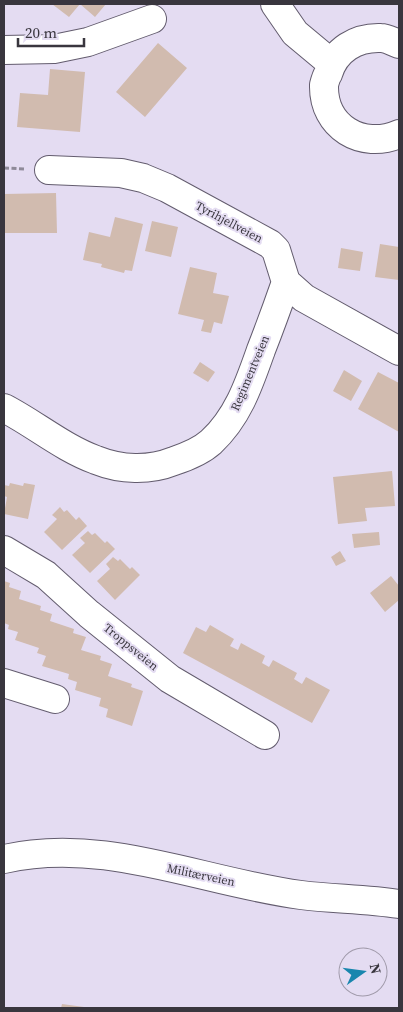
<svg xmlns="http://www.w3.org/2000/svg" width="403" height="1012" font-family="'Source Serif 4',serif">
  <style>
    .building { fill: #d1bbaf }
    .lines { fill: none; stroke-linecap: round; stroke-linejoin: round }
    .minor-casing { stroke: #635c6e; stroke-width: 30 }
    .major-casing { stroke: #635c6e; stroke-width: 30 }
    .path { stroke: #8f8a99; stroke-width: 3; stroke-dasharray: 5 2.5; stroke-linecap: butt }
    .minor { stroke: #fff; stroke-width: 28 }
    .major { stroke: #fff; stroke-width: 28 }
    .labels { text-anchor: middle; stroke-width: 4; stroke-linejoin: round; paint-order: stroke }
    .street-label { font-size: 12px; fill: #39363e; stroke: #e4dcf2 }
  </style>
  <rect width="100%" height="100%" fill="#e4dcf2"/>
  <path class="building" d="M52,4H106L95,17L80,4L69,17Z
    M158,43L187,68L145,117L116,92Z
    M50,69L85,72L80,132L17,127L20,93L48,95Z
    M56,193L57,233H4V194Z
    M115,217L143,224L132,271L125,270L124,273L101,267L102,264L83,260L89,232L110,237Z
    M152,221L178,227L171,257L145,251Z
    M380,244L399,247V280L375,277Z
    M341,248L363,252L360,271L338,268Z
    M190,267L217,273L213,293L229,296L222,324L214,322L211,333L201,331L204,320L178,314Z
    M200,362L215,372L208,382L193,373Z
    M344,370L362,381L351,401L333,391Z
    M378,372L399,383V432L358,409Z
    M392,471L395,506L365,508L367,521L338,524L333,477Z
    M10,483L23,486L24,483L35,485L28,519L4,514L7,497L4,496V485L9,486Z
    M60,507L64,512L67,510L76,520L79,517L87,526L62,550L44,532L57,519L52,515Z
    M88,531L92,535L95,533L105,543L107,541L115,549L90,573L72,555L85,543L80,538Z
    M379,532L380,545L354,548L352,534Z
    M340,551L346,561L336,566L331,557Z
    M113,557L118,561L120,559L130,569L132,567L140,575L115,600L97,581L110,569L106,564Z
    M391,576L399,586V600L385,612L370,593Z
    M4,581L10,583L9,587L21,591L19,599L41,606L40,610L52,614L50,621L74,629L73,633L86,637L81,650L101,656L100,660L112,664L108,676L132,684L131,687L143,691L132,726L106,717L108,709L99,706L101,698L75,690L77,682L68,679L69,674L42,666L46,656L37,653L39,648L15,640L18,632L8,629L9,625L4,623Z
    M210,625L234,639L230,646L238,650L241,643L265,656L262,663L269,667L273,660L297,673L294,679L302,684L306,677L330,690L312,723L183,653L196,627L206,632Z
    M62,1004L84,1007V1008H61Z"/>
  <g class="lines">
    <g class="minor-casing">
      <path id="minor" d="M4,50L54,49L88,42L152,19
        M49,170L121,173L143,178L167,188L270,244L276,250L286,282L304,298L399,351
        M4,408C35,424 63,448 96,460C121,470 149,471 174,461C186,457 201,451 211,442C238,417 249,384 261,350C270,327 278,305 286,282
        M4,550L46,575L89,614L170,679L265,735
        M4,683L55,699
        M4,859C104,836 202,882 301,895C333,899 366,899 399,904"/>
    </g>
    <g class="major-casing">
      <path id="major" d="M275,4L295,33L331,63
        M399,44C393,42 387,38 381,38C356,37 335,50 328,74C326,77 325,81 324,85C323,127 362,150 399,134"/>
    </g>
    <path class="path" d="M4,168L26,169"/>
    <use href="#minor" class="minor"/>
    <use href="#major" class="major"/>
  </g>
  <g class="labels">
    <g class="street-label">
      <text transform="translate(229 222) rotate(28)" y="4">Tyrihjellveien</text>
      <text transform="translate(250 373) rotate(-67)" y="4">Regimentveien</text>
      <text transform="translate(131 647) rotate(39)" y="4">Troppsveien</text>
      <text transform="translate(201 875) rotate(12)" y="4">Militærveien</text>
    </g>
  </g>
  <rect width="403" height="1012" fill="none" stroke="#39363e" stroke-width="10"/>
  <g transform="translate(363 972) rotate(76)"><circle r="24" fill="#e4dcf2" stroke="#a09aaa"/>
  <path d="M0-4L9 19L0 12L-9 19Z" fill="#1986ae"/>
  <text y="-8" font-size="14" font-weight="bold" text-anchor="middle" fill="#39363e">N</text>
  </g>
  <path d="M18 38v8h66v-8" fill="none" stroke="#39363e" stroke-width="2.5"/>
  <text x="25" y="38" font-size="15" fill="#39363e" stroke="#e4dcf2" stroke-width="4" paint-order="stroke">20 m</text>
</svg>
